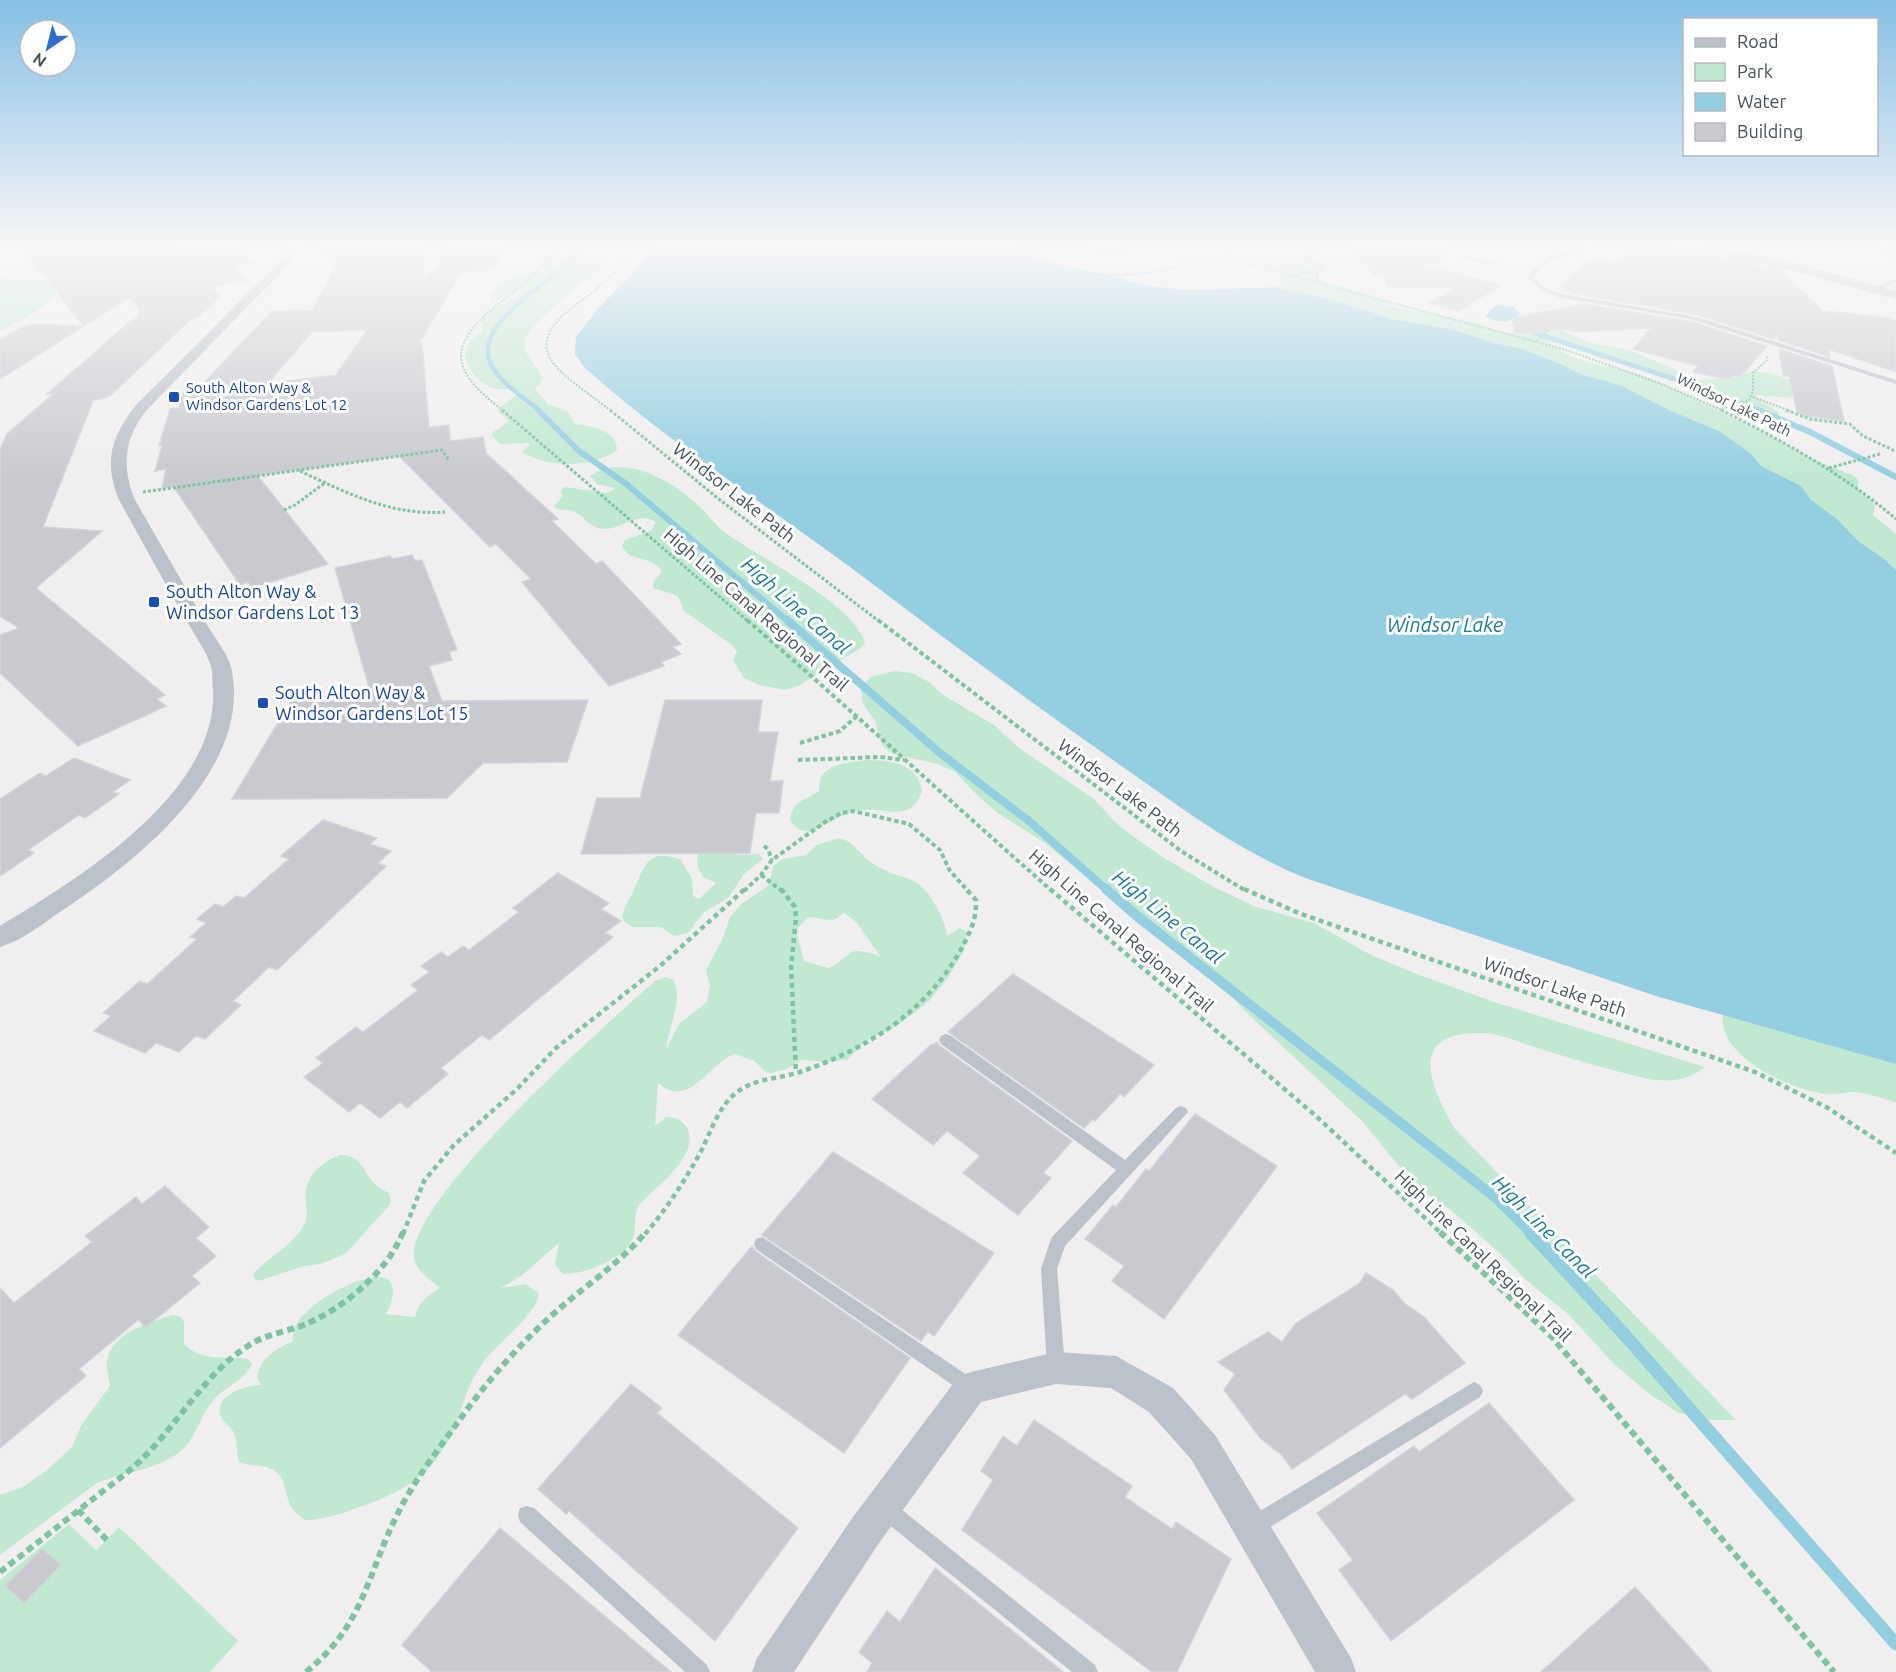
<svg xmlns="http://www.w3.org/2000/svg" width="1896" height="1672" font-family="Ubuntu,sans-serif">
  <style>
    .green { fill: #c1e9d2; fill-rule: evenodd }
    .water { fill: #94cfe1 }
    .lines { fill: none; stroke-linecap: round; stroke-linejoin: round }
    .stream-far4 { stroke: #94cfe1; stroke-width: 4.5 }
    .stream-far3 { stroke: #94cfe1; stroke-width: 6 }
    .stream-far2 { stroke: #94cfe1; stroke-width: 8 }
    .stream-far1 { stroke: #94cfe1; stroke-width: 10 }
    .stream { stroke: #94cfe1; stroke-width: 13 }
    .building { fill: #c9cad0; stroke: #d3d4d9; stroke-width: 1.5; fill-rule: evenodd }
    .path-far4 { stroke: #7ec3a2; stroke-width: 2; stroke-dasharray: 2 1.5; stroke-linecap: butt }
    .path-far3 { stroke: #7ec3a2; stroke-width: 3; stroke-dasharray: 3 2; stroke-linecap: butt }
    .path-far2 { stroke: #7ec3a2; stroke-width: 4; stroke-dasharray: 4.5 3; stroke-linecap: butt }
    .path-far1 { stroke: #7ec3a2; stroke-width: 4.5; stroke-dasharray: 5 4; stroke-linecap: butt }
    .path { stroke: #7ec3a2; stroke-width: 6; stroke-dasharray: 7 4.5; stroke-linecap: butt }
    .lane { fill: #bbc2c9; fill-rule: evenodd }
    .street { fill: #bbc2c9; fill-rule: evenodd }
    .transit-dot { fill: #1a4fb4; stroke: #fff; stroke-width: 2 }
    .labels { text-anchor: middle; stroke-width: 6; stroke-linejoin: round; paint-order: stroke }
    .far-transit-label { font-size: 15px; fill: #164399; stroke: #fff; text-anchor: start }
    .far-street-label { font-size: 15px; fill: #485159; stroke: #fff }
    .street-label { font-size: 18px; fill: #485159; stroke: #fff }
    .transit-label { font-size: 18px; fill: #164399; stroke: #fff; text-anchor: start }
    .water-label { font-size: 20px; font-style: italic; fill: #1d7a97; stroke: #fff }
  </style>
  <rect width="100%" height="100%" fill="#f0eeee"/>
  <path class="green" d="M554,246H615C603,255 605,263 596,271C582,285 527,324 525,343C523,355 539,368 543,379L535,389L548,404L567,411L575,424C591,426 617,430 617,450C592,468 551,468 523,453L522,451L530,445L528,443L500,444L492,436V433L509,421L498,412L503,405L520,392C512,387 502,391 493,388C477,383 458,361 468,344C471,339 478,335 482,331V315C494,304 512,304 523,291L515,290L494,302H490C498,267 537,288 543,252Z
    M1240,246H1360L1359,258L1355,263L1332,266L1329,271L1318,274L1319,280L1365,293L1394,307L1472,321L1503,333L1525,335V331L1556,328L1588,342L1629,350L1701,380L1735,377L1754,371L1773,374L1791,381L1794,398L1755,395C1760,405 1774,405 1780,415L1756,413L1725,403L1703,388L1686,381L1660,375L1627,363L1600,358L1562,344L1547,341C1576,368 1620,364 1654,380C1705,404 1754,427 1803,454C1819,463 1837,468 1854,476L1858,480V489L1875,505L1873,515L1896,534V577L1398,324L1290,291L1279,282L1281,275C1266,261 1244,265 1228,254L1229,251Z
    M0,278L65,281C48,309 28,317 0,331Z
    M615,467C631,467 645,470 659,478C674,485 688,495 700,507C708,514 714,524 722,530C756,557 853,602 865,643L861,648L798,686L785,690L759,685L744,678L733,660L737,652L732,645L684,611L678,596L653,588V583L662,571C649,553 632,565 622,546L625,540L651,531L656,522C635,509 619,534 598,528C588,525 584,516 575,512C567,508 559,512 554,506L562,497L561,490L565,487L607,493L613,490L614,488L597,484L590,476L600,470Z
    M895,671L912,673L929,682L943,695L994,725L1019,748L1094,799L1116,823L1134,837L1164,858L1214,887L1256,907L1314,923L1371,955L1417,974L1494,1002L1705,1067C1686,1081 1676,1081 1653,1080C1613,1071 1573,1059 1534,1047C1519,1042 1501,1034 1485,1033C1406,1030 1429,1084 1455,1129L1736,1420H1709L1677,1412L1648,1393L1613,1363L1568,1314L1526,1280L1504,1257L1451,1210L1415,1186L1363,1122L1247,1013L1227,992L1214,971L1144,925L1045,843L999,814L979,797L955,772L938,764L893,754L886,749L882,745L875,721L863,704L861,690L870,677Z
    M867,760C890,760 918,763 922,791C910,826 883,805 857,811C840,814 826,826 810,832C800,831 794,828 790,819C794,799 805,801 819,791C820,787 819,781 821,777C829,763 854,762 867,760Z
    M839,838C855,842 859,854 872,863C902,883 919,870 938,910C942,918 947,928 947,936L960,928L967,932L964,951L949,976L929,1001L897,1026L866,1041L848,1059L831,1062L801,1060L787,1069L772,1073L766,1072L753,1060L734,1054C708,1064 690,1110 658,1083L655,1126L666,1117C674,1117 683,1120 687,1128C701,1156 655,1187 639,1205C633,1216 637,1227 633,1238C625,1259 583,1275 563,1274L555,1264L559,1243L521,1276L501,1288L526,1284L539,1294C533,1319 498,1342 482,1364C464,1389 464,1409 451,1435C430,1478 400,1493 357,1508C339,1514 323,1520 304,1520C301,1517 296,1513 293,1510C285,1499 287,1480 275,1471C266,1464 250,1467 239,1462C236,1452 238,1442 234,1433C231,1426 222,1422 220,1415C215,1394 247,1385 261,1385L257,1377C261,1357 276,1349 293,1341C288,1311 354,1276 380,1277C400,1278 393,1305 385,1314L415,1317C418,1302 428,1295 440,1288C432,1281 419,1273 415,1262C396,1209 613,1018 655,981L666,977L674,980C683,1004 668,1027 666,1049L679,1024L707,1002L710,985L706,970L722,940L730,917L741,904L764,889L769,884L773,866L783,859L806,855L816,845ZM843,912L857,923L880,956C842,944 856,956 828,968L804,961L796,930L808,917C821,917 835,926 843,912Z
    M716,848L738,855L759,854L763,859L744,874L728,898L703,913L688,933L674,936L661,927H632L623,920C621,910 628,902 632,894C644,870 645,846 681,860L692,879L693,896L699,899L716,883C713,881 710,880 707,879C698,875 695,859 699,852Z
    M1723,1014L1896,1058V1103C1882,1098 1866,1092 1851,1092C1839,1093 1831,1096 1819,1093C1785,1086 1717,1056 1723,1014Z
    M340,1155C361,1155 362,1169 373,1182C377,1187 383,1190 389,1193L391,1202L387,1208L345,1254L321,1264L304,1266L258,1281L254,1278V1273C269,1257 293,1245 304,1225C308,1217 307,1211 306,1203C303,1178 319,1163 340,1155Z
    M173,1315L181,1317L184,1322V1344C203,1363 225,1355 248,1359L252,1364C245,1380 227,1386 215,1398C203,1411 199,1427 189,1442C170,1469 125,1471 97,1483L0,1555V1495L23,1487L47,1470L72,1447L82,1424L110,1386C109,1379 106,1369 107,1362C110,1333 150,1322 173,1315Z
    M69,1524L96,1550L119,1527L238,1641L210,1672H0V1580Z"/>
  <path class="water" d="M654,246H1013L1050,263L1110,275L1141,285L1186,290L1276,287L1329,299L1392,319L1453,330L1498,344L1519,348L1561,364L1580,374L1619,385L1671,411L1719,431L1750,453L1761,466L1801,486L1811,500L1837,519L1858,541L1884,559L1896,570V1064L1659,997L1308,879C1242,853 1187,812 1130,772C1043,711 958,649 874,585C777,511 674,448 584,367L575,354L576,337L597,310L637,268Z
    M1082,246H1122L1132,253C1117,261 1097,252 1082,246Z
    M1498,305L1513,307L1520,313C1511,324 1498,323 1486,317L1490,310Z"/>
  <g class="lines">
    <path class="stream-far4" d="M1461,257L1497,263
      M1525,327L1535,333L1674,379L1762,411
      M540,411C525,398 503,385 493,368C471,333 525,298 548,280C560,270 573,261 578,246"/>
    <path class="stream-far3" d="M538,410L579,451L625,483L789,622
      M1758,410L1810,432L1896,477"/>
    <path class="stream-far2" d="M787,620L940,753L1029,821L1108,891"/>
    <path class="stream-far1" d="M1106,889L1137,916L1496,1198L1532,1234"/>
    <path class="stream" d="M1530,1232L1624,1334L1896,1644"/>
  </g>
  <path class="building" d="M185,246H236L254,263L233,267L246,280L212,287L221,296L199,317L191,319L110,396L93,401L43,527L102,531L36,588L165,695L157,699L166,706L78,746L0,673V635L19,628L0,616V449L7,434L53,394H47L141,312L130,297L0,379V340L22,327L34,324L83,326L25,251L169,249Z
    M319,246H422L425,280L451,246H509L495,267H490L488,271L461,273L419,343H422L429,427L449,425L450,441L483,437L486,453L558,519L552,521L596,564L602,561L681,644L673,647L681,654L661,662L664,666L609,686L522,582L531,579L496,544L490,547L399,456L257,475L328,564L252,588L248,582L240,585L173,486L162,488L166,469L155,471L162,446H159L170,409L179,408L183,393L196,391L272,311L312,310L338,262ZM367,330L336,375L268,383L312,332Z
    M1353,246H1444L1445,260L1416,263L1501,285L1459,311L1429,303L1457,287H1388L1381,276H1374Z
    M1675,246H1681L1688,251L1780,270L1823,311L1885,317L1896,321V372L1828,349L1830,357L1778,340L1777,334L1773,339L1698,315L1571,293L1561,286L1586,261L1590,262L1598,256L1621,261L1631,247L1675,254Z
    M1585,304L1693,322L1767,346L1740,377L1734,375L1729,380L1693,372L1698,366L1633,349L1651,328L1578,332L1566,329L1515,334L1512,318Z
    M1779,349L1832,366L1844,421L1805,416L1797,412L1789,376H1783Z
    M412,555L415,561L422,560L457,650L449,652L452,660L429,666L442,701L588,700L567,762L483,763L447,798L232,799L291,701H373L335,568L390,556L392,559Z
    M665,700H762L758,732H778L770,781H783L779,813H756L750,853L581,854L597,798H640Z
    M74,758L130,780L113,792L119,794L85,818L79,815L28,850L34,853L0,876V799L40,773L46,776Z
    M323,820L377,838L370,844L391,851L378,863L386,866L277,970L269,967L233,1001L241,1005L205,1039L196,1036L179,1052L156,1043L145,1053L94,1031L111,1016L103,1013L140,981L147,984L197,939L190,937L206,923L197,919L215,904L223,907L236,896L244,898L289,859L281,856Z
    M558,873L609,903L601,909L621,921L605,933L613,937L489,1040L482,1035L441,1068L448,1074L407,1108L400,1102L380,1118L360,1103L349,1112L304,1077L323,1063L316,1058L356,1027L363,1032L418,990L411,985L429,972L421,966L441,952L448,957L463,946L469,950L519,912L513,908Z
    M1013,974L1154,1065L1124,1097L1120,1094L1095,1121L1093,1119L1084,1128L948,1032Z
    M937,1042L940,1046L1072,1141L1043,1173L1051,1178L1018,1215L963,1173L980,1156L947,1131L933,1145L872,1099L932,1044L934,1045Z
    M1195,1114L1277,1166L1164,1319L1112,1281L1124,1266L1085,1239L1113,1205L1116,1207L1146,1169L1149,1171Z
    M833,1152L994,1253L934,1336L928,1332L921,1341L762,1235Z
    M165,1186L209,1227L196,1238L216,1256L192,1276L200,1283L146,1327L138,1320L79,1369L86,1376L0,1448V1288L14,1303L92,1242L85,1236L136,1197L142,1204Z
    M752,1246L755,1251L910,1358L844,1453L678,1335Z
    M1366,1273L1393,1290L1404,1303L1424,1317L1465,1363L1412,1399L1405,1394L1292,1469L1282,1455L1260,1438L1224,1390L1235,1374L1218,1362L1268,1332L1282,1342L1296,1323L1359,1284Z
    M631,1384L662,1408L657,1413L798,1528L715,1641L569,1511L566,1514L538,1489Z
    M1489,1403L1574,1500L1391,1641L1339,1570L1353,1560L1317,1513L1414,1446L1419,1452Z
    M1034,1420L1132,1486L1125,1497L1172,1529L1176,1522L1231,1559L1177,1672H1152L962,1530L993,1480L981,1471L1003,1436L1017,1446Z
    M500,1528L671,1672H432L402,1645Z
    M42,1549L61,1565L24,1603L5,1586Z
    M935,1568L1063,1672H867L872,1663L859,1652L887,1611L900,1622Z
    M1635,1587L1712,1672H1541Z"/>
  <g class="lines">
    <path class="path-far4" d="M1027,246C1059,278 1122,279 1165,270C1186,265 1200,254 1223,257L1566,350L1659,383L1724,411
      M1200,246L1202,250L1200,255
      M1220,246L1225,254L1223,257
      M0,247L3,246
      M1294,274L1316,271
      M1320,282L1316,274L1324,267L1306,260L1304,255L1329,246
      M1536,341L1548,330
      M1753,397L1790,411
      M1722,409L1749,400L1753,391V373L1766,361L1768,355
      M503,411C489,399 470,385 463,367C450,333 503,302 525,283C537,272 548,259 559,246
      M611,411C593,396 569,382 554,364C527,330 579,305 600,286C614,274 626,260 638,246"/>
    <path class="path-far3" d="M502,410L749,622
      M610,410L720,500L880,622
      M1721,410C1783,441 1843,474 1896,519
      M1786,410L1810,419L1850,424L1863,436L1895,451
      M1829,468L1880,454
      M300,471C347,493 391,516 445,512
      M143,492L442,450L449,460
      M284,510L295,505L326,482"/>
    <path class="path-far2" d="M747,620C850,709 950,801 1052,891
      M878,620L1181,851L1246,891
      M800,743L840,731L858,715
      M798,760L880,757L904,760
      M764,846L768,849L772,860
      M761,875L782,891
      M744,891L761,875L772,860L825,822L841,813L853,811L909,824L940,850L950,871L968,891"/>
    <path class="path-far1" d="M781,889L795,907L796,918L791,967L796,1073
      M1050,889L1316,1116L1442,1234
      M1244,889L1301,914L1755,1072L1828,1108L1896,1153
      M403,1234L424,1181L454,1145L517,1089L556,1048L660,966L745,889
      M645,1234C666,1210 683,1183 699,1155C710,1135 717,1108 736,1093C754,1078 779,1079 800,1072C865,1050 926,1012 960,951C969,935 977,919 976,900L966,889"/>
    <path class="path" d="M1440,1232L1552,1337L1834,1672
      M78,1510L107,1540
      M0,1572C31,1548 62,1523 93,1499C108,1487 125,1475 139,1462C178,1425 205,1372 251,1344C267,1334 289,1331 306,1324C344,1308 388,1271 403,1232
      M306,1672C365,1624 366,1576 398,1513C414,1481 437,1451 458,1422C485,1384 516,1348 551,1316C582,1288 618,1265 646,1232"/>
    <path class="lane" d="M1589,246H1597C1577,257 1545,253 1534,278L1546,289L1561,294L1697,317L1896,380V384L1694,320L1558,297L1542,291L1528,278C1539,254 1566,253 1589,246Z
      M1875,246H1882L1896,254V258Z
      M1896,278V282L1879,290L1874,289Z
      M946,1034L951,1036L1125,1160L1176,1108L1181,1106L1186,1108L1188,1112L1065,1246L1057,1269L1065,1367L1062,1373L1056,1376L1050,1373L1047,1367L1041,1269L1050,1242L1052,1237L1116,1170L941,1044L939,1040L941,1036Z
      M762,1237L976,1381L979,1387L976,1393L970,1396L964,1393L756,1249L754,1244L756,1239Z
      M1474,1382L1480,1385L1483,1391L1480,1397L1259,1534L1252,1537L1245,1534L1242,1527L1245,1520Z
      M884,1499L891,1501L1095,1665L1098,1672H1072L877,1515L875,1508L877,1501Z
      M527,1506L534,1508L707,1665L710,1672H685L520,1522L518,1515L520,1508Z"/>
    <path class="street" d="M290,246H301L287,266L145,412C124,440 122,466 134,498C157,539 181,579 204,620C212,634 227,652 231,667C254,768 139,859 66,908C46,921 24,940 0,947V926C78,879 219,793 213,689C212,682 213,673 211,666C206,650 193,633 185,618C162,578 140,538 118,498C104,460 111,438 135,406L279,262Z
      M1683,246C1748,246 1832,274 1896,291V299L1781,268L1688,249Z
      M1056,1352L1116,1356L1173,1388L1215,1435L1351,1658L1356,1672H1315L1191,1459L1149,1412L1111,1388L1056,1384L981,1402L879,1543L794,1672H752L757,1658L853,1517L959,1376L971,1372Z"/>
  </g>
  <linearGradient id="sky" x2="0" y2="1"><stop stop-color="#86bfe5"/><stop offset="0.51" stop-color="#f8f7f7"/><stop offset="1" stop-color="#f8f7f7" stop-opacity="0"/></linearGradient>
  <rect width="1896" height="480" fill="url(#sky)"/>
  <g class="transit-dot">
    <rect x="168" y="391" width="12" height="12" rx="3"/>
    <rect x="148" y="596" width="12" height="12" rx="3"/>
    <rect x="257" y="697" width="12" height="12" rx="3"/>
  </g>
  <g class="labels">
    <g class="far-transit-label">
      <text x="186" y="393">South Alton Way &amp;<tspan x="186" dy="17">Windsor Gardens Lot 12</tspan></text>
    </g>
    <g class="far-street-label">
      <text transform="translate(1734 405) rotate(26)" y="5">Windsor Lake Path</text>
    </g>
    <g class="street-label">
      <text transform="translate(734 493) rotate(38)" y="6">Windsor Lake Path</text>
      <text transform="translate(756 610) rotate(41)" y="6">High Line Canal Regional Trail</text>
      <text transform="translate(1120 788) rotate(37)" y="6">Windsor Lake Path</text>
      <text transform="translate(1121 931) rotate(41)" y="6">High Line Canal Regional Trail</text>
      <text transform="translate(1555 987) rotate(19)" y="6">Windsor Lake Path</text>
      <text transform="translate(1483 1256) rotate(44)" y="6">High Line Canal Regional Trail</text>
    </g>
    <g class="transit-label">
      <text x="166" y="598">South Alton Way &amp;<tspan x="166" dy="21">Windsor Gardens Lot 13</tspan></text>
      <text x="275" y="699">South Alton Way &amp;<tspan x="275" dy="21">Windsor Gardens Lot 15</tspan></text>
    </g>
    <g class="water-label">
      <text transform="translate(796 606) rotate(41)" y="7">High Line Canal</text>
      <text x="1445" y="632">Windsor Lake</text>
      <text transform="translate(1168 917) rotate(39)" y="7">High Line Canal</text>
      <text transform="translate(1544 1227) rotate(45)" y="7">High Line Canal</text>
    </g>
  </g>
  <rect x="1683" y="18" width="195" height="138" fill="#ffffff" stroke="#b6b9bd" stroke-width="1.5"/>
  <rect x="1695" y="38" width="30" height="9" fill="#bbc2c9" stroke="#b6b9bd" stroke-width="1.5"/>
  <text x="1737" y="48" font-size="18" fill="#485159">Road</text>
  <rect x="1695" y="63" width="30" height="18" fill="#c1e9d2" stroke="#b6b9bd" stroke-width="1.5"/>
  <text x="1737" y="78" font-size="18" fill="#485159">Park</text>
  <rect x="1695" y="93" width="30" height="18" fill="#94cfe1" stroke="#b6b9bd" stroke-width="1.5"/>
  <text x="1737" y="108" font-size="18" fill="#485159">Water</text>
  <rect x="1695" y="123" width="30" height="18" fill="#c9cad0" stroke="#b6b9bd" stroke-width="1.5"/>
  <text x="1737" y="138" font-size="18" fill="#485159">Building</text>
  <g transform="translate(48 48) rotate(215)"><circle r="28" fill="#ffffff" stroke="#b6b9bd" stroke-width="1.5"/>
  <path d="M0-4.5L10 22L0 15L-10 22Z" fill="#2f6ec9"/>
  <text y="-9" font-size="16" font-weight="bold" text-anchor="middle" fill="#485159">N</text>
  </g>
</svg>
